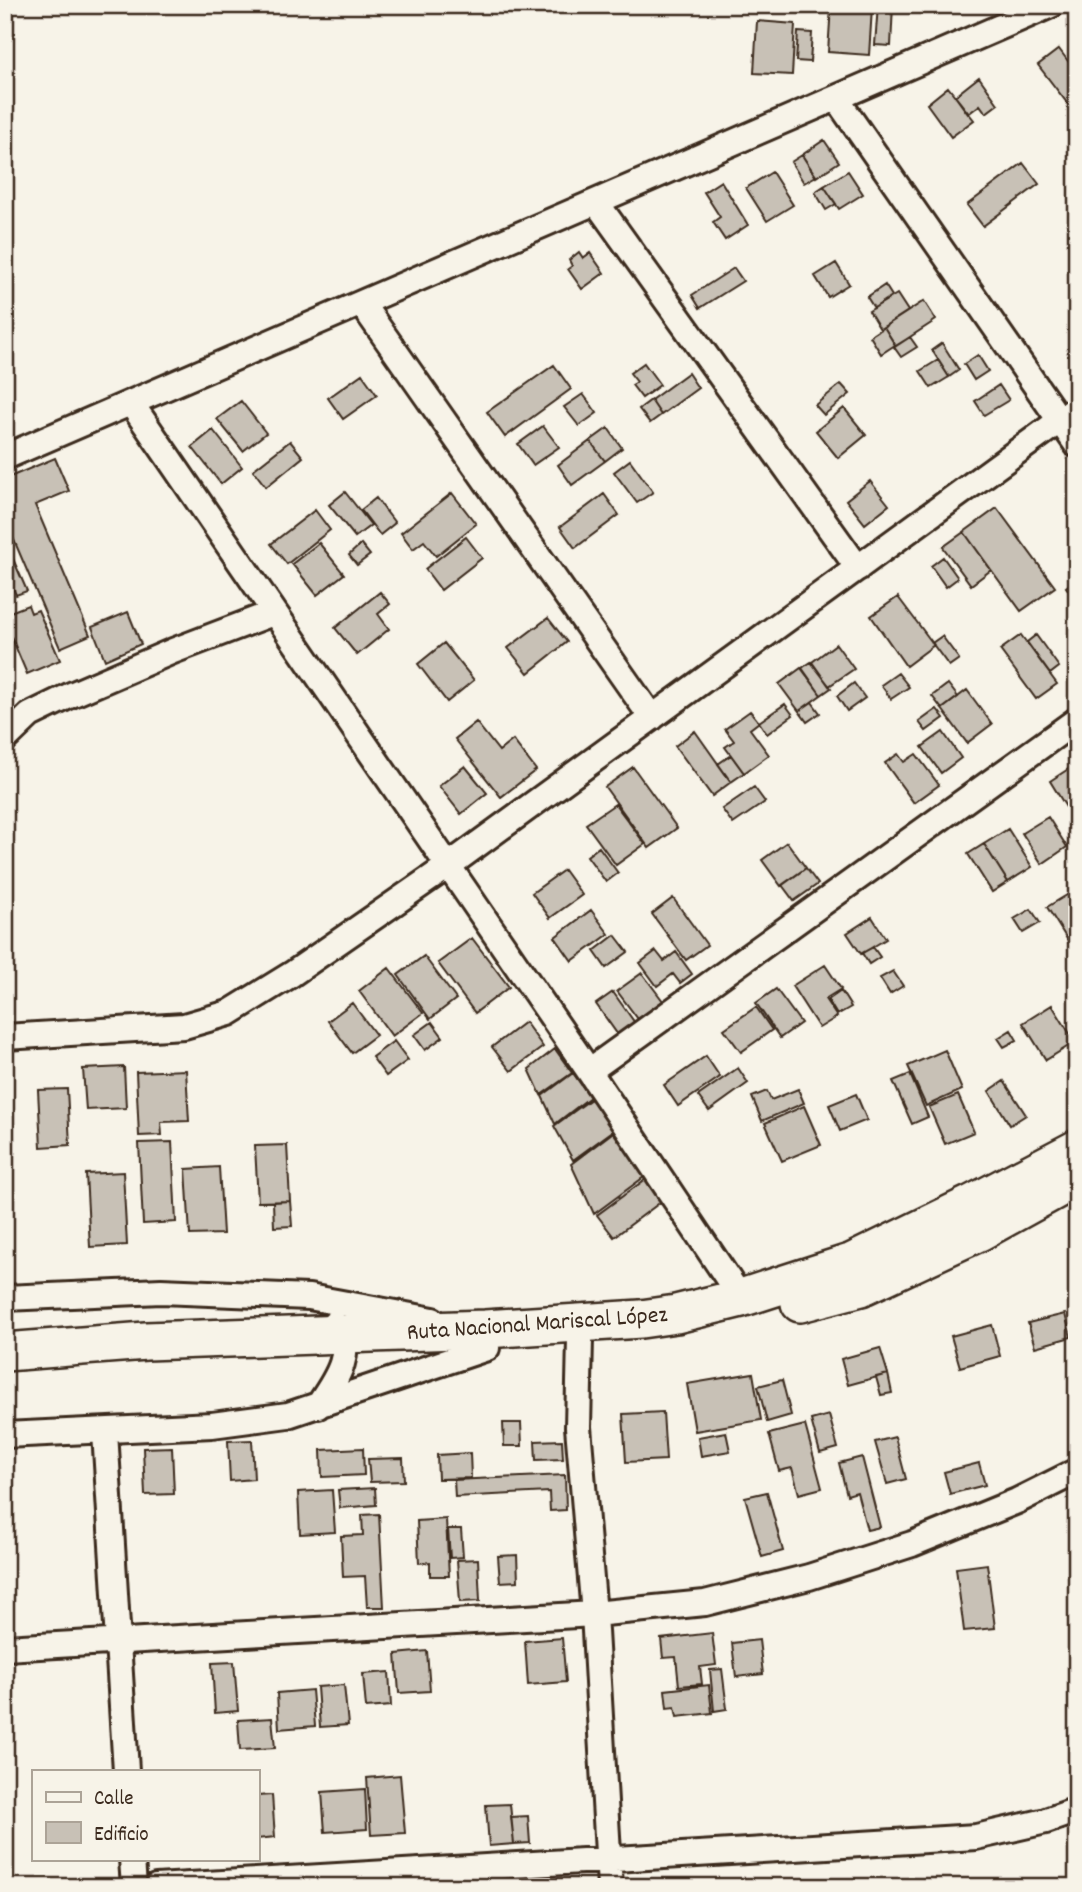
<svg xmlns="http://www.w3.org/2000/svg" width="1082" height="1892" font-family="Dekko,sans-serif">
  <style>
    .building { fill: #c8c1b6; stroke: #3b2a1e; stroke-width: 2 }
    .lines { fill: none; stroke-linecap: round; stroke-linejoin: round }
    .minor-casing { stroke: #3b2a1e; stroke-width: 30 }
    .highway-casing { stroke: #3b2a1e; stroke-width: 42 }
    .minor { stroke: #f7f3e8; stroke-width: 24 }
    .highway { stroke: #f7f3e8; stroke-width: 37 }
    .labels { text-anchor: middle; stroke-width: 5; stroke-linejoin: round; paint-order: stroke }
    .street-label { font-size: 24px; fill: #3b2a1e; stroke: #f7f3e8 }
  </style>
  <rect width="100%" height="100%" fill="#f7f3e8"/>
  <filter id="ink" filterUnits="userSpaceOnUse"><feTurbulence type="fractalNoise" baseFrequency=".0143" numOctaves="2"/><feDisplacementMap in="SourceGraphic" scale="14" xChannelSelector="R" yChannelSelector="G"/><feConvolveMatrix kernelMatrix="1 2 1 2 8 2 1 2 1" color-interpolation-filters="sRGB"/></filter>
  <g filter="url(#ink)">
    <path class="building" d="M878,5H893L891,46L875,45Z
      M831,6L872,8L869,55L828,52Z
      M757,21L795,24L792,75L754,73Z
      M798,32L812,33L810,62L796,61Z
      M1059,49L1077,73V103L1071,108L1038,65Z
      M979,77L998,104L986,113L980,105L968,114L955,96Z
      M948,87L974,120L951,137L927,104Z
      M824,140L839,162L816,177L802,155Z
      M802,155L816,176L804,183L791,162Z
      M1023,163L1039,184L983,226L967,205Z
      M848,171L863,194L839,209L824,186Z
      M772,172L793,205L767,221L746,188Z
      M721,181L748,225L725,240L713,222L720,217L704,192Z
      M824,186L836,204L826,210L815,192Z
      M579,252L583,258L590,253L604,273L582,289L568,269L572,266L569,260Z
      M836,263L849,284L828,297L815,276Z
      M734,268L743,281L700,308L692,295Z
      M885,285L892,296L874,308L867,297Z
      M897,294L908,311L880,329L869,311Z
      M924,301L936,320L896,346L884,327Z
      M884,327L895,345L881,354L870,336Z
      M910,337L917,347L901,357L894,347Z
      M942,343L959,370L949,377L932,350Z
      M978,355L988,371L974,380L964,364Z
      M938,360L949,377L931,388L920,371Z
      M644,363L660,385L642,398L632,385L637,382L630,373Z
      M554,365L571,389L505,437L487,412Z
      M688,373L698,388L661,415L651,400Z
      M362,374L377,395L343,419L328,398Z
      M841,384L850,394L824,415L815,405Z
      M999,385L1009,400L984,415L975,401Z
      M583,394L597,413L579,426L564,407Z
      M651,400L661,415L650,423L639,409Z
      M241,401L266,433L243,451L217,419Z
      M844,408L866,435L838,458L816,431Z
      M543,426L559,447L533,465L518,444Z
      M608,428L622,448L605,461L590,441Z
      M213,430L242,467L221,484L192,447Z
      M290,441L303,457L266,487L253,470Z
      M590,441L605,461L572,485L558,465Z
      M55,458L69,491L35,505L90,635L60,648L5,519V479Z
      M630,460L653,492L637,503L614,472Z
      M870,481L889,505L865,524L846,500Z
      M345,492L371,525L355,537L329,505Z
      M452,493L476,524L436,556L424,541L413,549L401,533Z
      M604,494L619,515L575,548L560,527Z
      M376,498L395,523L380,535L361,510Z
      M997,508L1055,587L1021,611L964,532Z
      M315,510L330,530L287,564L271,544Z
      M964,532L991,570L971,585L943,547Z
      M466,537L482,558L441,590L425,569Z
      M319,543L344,574L317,595L292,564Z
      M361,544L370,555L357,565L349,555Z
      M10,552L27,591L16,595L5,571V554Z
      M943,557L958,578L946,587L931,566Z
      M1077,579V602L1066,587Z
      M380,592L390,604L378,614L389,629L357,655L335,628Z
      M898,597L934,645L906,666L871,616Z
      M28,605L31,613L38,610L60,660L27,674L5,622V614Z
      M128,612L141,644L105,660L92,627Z
      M548,618L567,642L528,673L508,648Z
      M1021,635L1057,684L1036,699L1000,650Z
      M1036,635L1059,667L1050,674L1027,642Z
      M942,636L959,659L949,666L932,643Z
      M444,643L474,680L447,702L418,664Z
      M836,644L854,669L829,686L812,662Z
      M811,662L831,688L821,695L802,668Z
      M801,668L821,695L799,711L779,684Z
      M898,673L909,687L891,699L881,685Z
      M854,683L865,698L847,711L837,696Z
      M948,684L958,697L942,709L932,696Z
      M967,690L992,724L967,743L942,709Z
      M812,702L820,713L807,722L799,711Z
      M785,704L793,715L767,734L759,722Z
      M937,709L944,718L926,731L919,722Z
      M750,711L759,722L750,729L769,755L744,773L725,747L734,741L725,729Z
      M476,722L499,751L513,740L536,770L501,797L455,739Z
      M695,731L731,782L712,796L675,746Z
      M943,732L961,758L941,773L922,747Z
      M898,754L904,762L916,754L939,785L914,803L885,763Z
      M731,755L744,773L731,782L718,764Z
      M1076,764L1077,765V825L1050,781Z
      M465,766L487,793L461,814L439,786Z
      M633,767L677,828L649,848L605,787Z
      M754,787L765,802L733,824L722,809Z
      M615,804L645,844L616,865L586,824Z
      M1048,817L1067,847L1042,864L1022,833Z
      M1008,829L1032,867L1008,882L984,844Z
      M787,842L806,868L781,886L762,860Z
      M984,844L1008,882L992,892L968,854Z
      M599,847L618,873L606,882L587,856Z
      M806,868L818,884L794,901L782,885Z
      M564,870L582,895L550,918L532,893Z
      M1077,889V955L1047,907Z
      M673,898L707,945L686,960L652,914Z
      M1031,909L1040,923L1023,933L1014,919Z
      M591,910L609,934L572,961L555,937Z
      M872,917L886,939L861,954L847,933Z
      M615,935L628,952L606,968L594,951Z
      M472,938L509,987L475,1013L438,963Z
      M873,947L880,957L869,964L862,953Z
      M656,951L664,961L676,952L692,974L680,983L673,974L657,986L640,963Z
      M424,956L456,999L430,1019L398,975Z
      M825,965L841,989L825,999L837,1017L819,1028L792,986Z
      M389,968L423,1013L392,1036L359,991Z
      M893,971L903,986L890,994L880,978Z
      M642,973L663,1001L638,1019L617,991Z
      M776,989L801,1023L780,1038L756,1003Z
      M841,991L851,1007L837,1015L828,1000Z
      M613,992L635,1023L618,1035L596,1004Z
      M352,1003L376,1035L352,1053L328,1021Z
      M1052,1005L1075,1042L1046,1060L1023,1023Z
      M756,1007L772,1030L741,1052L724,1029Z
      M432,1022L443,1037L425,1050L414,1035Z
      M525,1022L543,1047L511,1071L492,1047Z
      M1011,1030L1017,1040L1004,1047L998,1038Z
      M394,1041L408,1060L386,1076L372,1057Z
      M555,1049L572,1073L541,1095L529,1069Z
      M945,1050L962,1090L926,1106L908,1066Z
      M706,1056L720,1077L678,1106L664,1085Z
      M124,1067L126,1108L86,1110L83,1069Z
      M738,1068L748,1083L709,1111L698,1096Z
      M186,1070L189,1121L161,1122L162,1135L139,1136L136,1072Z
      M573,1073L590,1097L555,1124L542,1096Z
      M910,1074L928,1117L912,1124L893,1081Z
      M1004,1081L1026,1115L1010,1125L989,1091Z
      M67,1089L70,1145L41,1147L38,1090Z
      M798,1089L804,1103L762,1121L752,1097L767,1091L771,1100Z
      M856,1094L867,1120L840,1131L829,1105Z
      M958,1095L974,1132L945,1144L929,1107Z
      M591,1099L614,1130L573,1160L554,1126Z
      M804,1106L821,1145L782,1161L765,1123Z
      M616,1130L648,1174L594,1214L571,1164Z
      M172,1142L176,1222L143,1224L139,1143Z
      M287,1145L290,1201L258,1202L255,1146Z
      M219,1167L223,1234L190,1235L186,1169Z
      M123,1172L127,1245L90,1247L86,1174Z
      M650,1176L666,1198L614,1237L597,1215Z
      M290,1201L292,1226L274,1227L273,1202Z
      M1065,1314L1071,1337L1035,1347L1028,1323Z
      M992,1325L1000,1356L960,1367L951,1336Z
      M880,1348L888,1374L848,1385L841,1359Z
      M753,1373L761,1420L695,1431L687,1384Z
      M888,1374L892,1393L881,1395L876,1377Z
      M782,1380L791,1415L767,1422L758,1386Z
      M663,1412L666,1460L626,1462L623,1414Z
      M829,1415L838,1448L820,1453L811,1420Z
      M503,1423H521L522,1446H504Z
      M805,1425L822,1488L799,1494L792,1468L779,1471L769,1434Z
      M726,1432L730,1451L701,1456L698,1437Z
      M895,1437L906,1479L887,1484L875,1442Z
      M252,1440L254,1479L230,1481L228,1441Z
      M562,1440L563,1459L536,1460L535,1441Z
      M172,1447L174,1494L145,1495L143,1448Z
      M363,1448L364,1475L322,1477L321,1450Z
      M470,1453L471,1478L438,1479L437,1455Z
      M862,1457L880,1527L867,1530L857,1492L847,1495L839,1463Z
      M403,1458L404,1481L370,1482L368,1459Z
      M979,1463L985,1485L950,1494L944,1472Z
      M565,1475L566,1510L550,1511L549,1492L455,1497L454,1480Z
      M375,1488L376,1505L340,1508L338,1490Z
      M332,1490L335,1532L300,1534L298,1492Z
      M767,1492L783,1551L762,1557L745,1497Z
      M379,1514L384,1607H367L365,1576L343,1577L341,1536L363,1535L362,1515Z
      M446,1519L449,1576H430V1562L419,1563L417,1521Z
      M448,1529H461L463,1557L450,1558Z
      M517,1555L518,1581L500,1582L498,1556Z
      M478,1559L480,1601L460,1602L457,1560Z
      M987,1564L995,1628L964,1631L956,1568Z
      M712,1633L716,1665L700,1667L702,1684L679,1686L676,1657L663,1658L661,1639Z
      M562,1638L566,1682L528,1685L525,1641Z
      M759,1640L763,1674L736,1677L732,1643Z
      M427,1651L430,1691L399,1693L396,1654Z
      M234,1662L238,1711L215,1713L212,1663Z
      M722,1669L727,1709L714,1711L710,1670Z
      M389,1672L391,1706L366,1708L363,1674Z
      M344,1685L348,1725L320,1727L317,1687Z
      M709,1685L712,1713L677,1717L675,1707L667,1708L665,1690Z
      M312,1690L315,1726L279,1729L277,1693Z
      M272,1718L275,1748L240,1750L238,1720Z
      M400,1775L405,1833L371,1835L367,1778Z
      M365,1789L367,1829L325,1832L322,1792Z
      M272,1795L275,1837L257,1839V1796Z
      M510,1804L514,1844L489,1846L486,1805Z
      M528,1816L530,1843L514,1844L511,1817Z"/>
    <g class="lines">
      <g class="minor-casing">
        <path id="minor" d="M836,98L1077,445
          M596,202L858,568
          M362,304L652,718
          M131,403L589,1071L741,1298
          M5,457L1051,5
          M5,739L30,715L71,695L173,651L273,613
          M5,1037L184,1026L229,1013L292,974L448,866L1077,408
          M589,1071L1077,720
          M5,1298L161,1291L309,1297L433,1320
          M580,1339L578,1427L594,1614L610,1887
          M318,1406C335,1381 358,1350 334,1324
          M105,1432L126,1771
          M5,1435L212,1425L288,1415L487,1348
          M5,1648L594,1614L705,1603L809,1577L912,1544L1017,1501L1077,1471
          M132,1859L134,1887
          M156,1887L976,1837L1046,1821L1077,1810"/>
      </g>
      <g class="highway-casing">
        <path id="highway" d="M800,1303L861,1287L979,1232L1077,1178
          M5,1352L146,1341L485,1329L641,1319L676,1314L741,1298L853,1262L972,1204L1077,1149"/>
      </g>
      <use href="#minor" class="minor"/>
      <use href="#highway" class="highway"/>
    </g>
  </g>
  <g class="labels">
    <g class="street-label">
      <text transform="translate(537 1322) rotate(-4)" y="8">Ruta Nacional Mariscal López</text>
    </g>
  </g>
  <rect width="1082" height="1892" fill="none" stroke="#f7f3e8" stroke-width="28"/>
  <rect x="14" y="14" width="1054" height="1864" fill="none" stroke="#3b2a1e" stroke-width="2.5" filter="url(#ink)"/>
  <rect x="32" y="1770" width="228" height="91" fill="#f7f3e8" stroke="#aca397" stroke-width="2"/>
  <rect x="46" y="1792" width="35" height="10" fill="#f7f3e8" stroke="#aca397" stroke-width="2"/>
  <text x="94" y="1804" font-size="21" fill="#3b2a1e">Calle</text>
  <rect x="46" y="1822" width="35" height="21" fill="#c8c1b6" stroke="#aca397" stroke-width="2"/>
  <text x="94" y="1840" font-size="21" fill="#3b2a1e">Edificio</text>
</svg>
